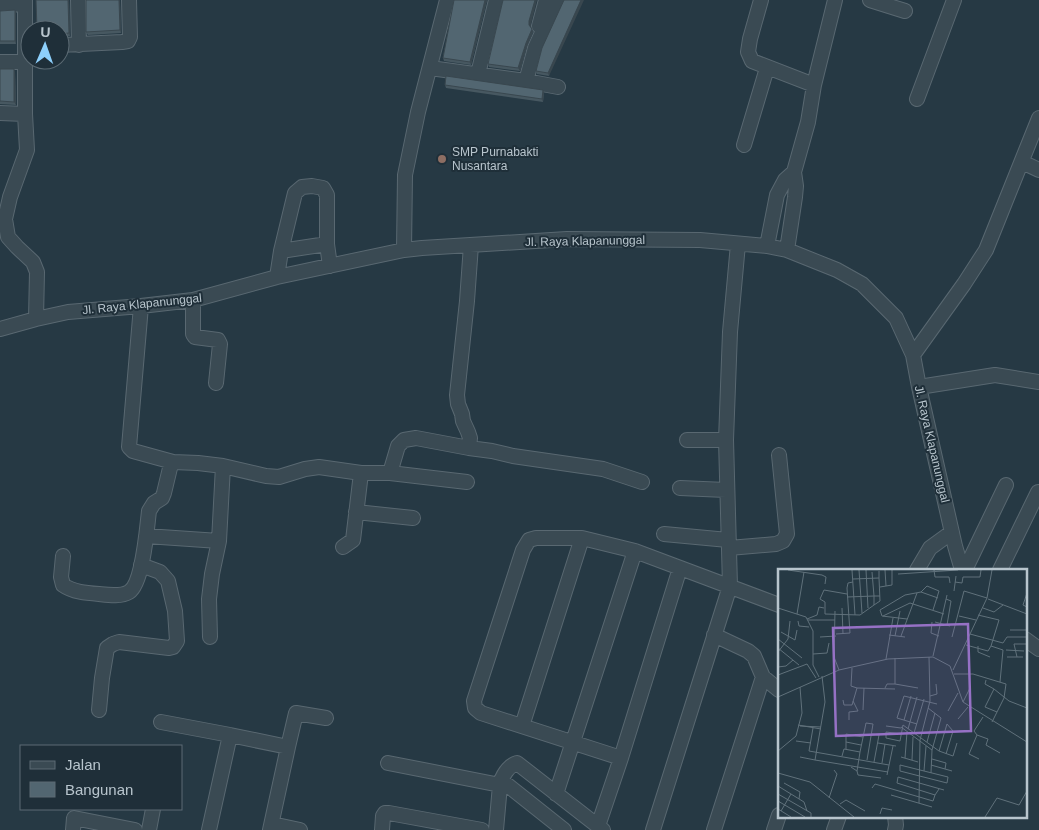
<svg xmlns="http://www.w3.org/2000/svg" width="1039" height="830" font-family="Arial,sans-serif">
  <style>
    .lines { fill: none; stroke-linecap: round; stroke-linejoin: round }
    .minor-casing { stroke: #596871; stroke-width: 16 }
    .minor { stroke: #3a4a53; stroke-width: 14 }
    .wall { fill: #475861 }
    .shaded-wall { fill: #39474f }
    .building { fill: #526671; stroke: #39474f }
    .education-dot { fill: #8d6e63; stroke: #1f2f39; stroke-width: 2 }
    .labels { text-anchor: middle; stroke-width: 4; stroke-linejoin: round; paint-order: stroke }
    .poi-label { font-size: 12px; fill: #b8c5cd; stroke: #1f2f39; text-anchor: start }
    .street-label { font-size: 12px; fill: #b8c5cd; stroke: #1f2f39 }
    .inset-road { fill: none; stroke: #60717b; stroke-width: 1 }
    .view { fill: #9671c5; fill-opacity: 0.15; stroke: #9671c5; stroke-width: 2.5 }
    .inset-edge { fill: none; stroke: #b8c5cd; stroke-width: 2.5 }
  </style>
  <rect width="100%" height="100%" fill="#263944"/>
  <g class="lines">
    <g class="minor-casing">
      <path id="minor" d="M25,0V114L27,150L10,197L5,219L8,237L17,247L33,262L37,272L36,319
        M78,0L79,45
        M761,0L750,39L748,52L752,61L814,85
        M870,0L905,11
        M0,5L25,4
        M539,26L546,0
        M60,45L122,42L128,41L130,37L129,0
        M0,62H25
        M430,68L526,81L558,87
        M478,74L496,0
        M526,81L535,48L557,0
        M917,99L954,0
        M0,113L25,114
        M744,145L767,68
        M1022,162L1039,170
        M767,246L777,195L785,180L794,172
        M404,250L405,175L418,112L447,0
        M787,250L795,197L796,186L794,172L808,122L814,85L835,0
        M281,251L327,244
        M277,277L281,251L295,193L302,187L312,186L323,188L327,195V244L330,266
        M193,300V334L195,337L218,340L220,344L216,383
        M141,306L129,447L133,451L173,462
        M0,329L36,319L68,312L141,306L193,300L277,277L404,250L422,248L567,239L700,240L767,246L787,250L837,270L862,284L896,318L913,355L919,387L955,546L962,570
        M913,355L964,284L986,250L1039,118
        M919,387L995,375L1039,382
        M687,440H726
        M469,448L492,451L513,456L603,469L642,482
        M390,473L398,446L404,440L416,438L469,448L470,438L468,432L463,421L462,414L458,404L457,395L467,301L471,245
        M680,488L726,490
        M356,512L413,518
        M664,534L728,540
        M146,536L219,541
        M343,547L353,540L361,473
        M729,548L776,544L783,541L787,534L779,455
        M63,556L61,577L63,585C73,592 86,593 99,594C108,595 121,597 129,592C143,583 147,527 149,511L154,503L162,498L164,493L170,468L173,462L198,463L223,466L266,476L279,477L305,469L319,467L361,473H390L467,482
        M917,570L930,548L952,532
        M965,570L1006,485
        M1000,570L1038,492
        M714,635L748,651L754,656L763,677L779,690
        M210,637L209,599L212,574L219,541L223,466
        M1025,639L1039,649
        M99,710L102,678L107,648L113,644L119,642L169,648L173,647L177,641L175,611L168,581L160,572L141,565
        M161,722L230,735
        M522,726L582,538
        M288,747L296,713L326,718
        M621,758L481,713L475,708L474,701L523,550L529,540L536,538H582L635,551L779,605
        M388,763L500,785
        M501,780L564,830
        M556,794L635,551
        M895,816L896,825L895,830
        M272,824L300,830
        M598,826L621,758L680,568
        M73,830L74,818L135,830
        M149,830L153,809
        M209,830L230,735L288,747L270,830
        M382,830L383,816L385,813H389L482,830
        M496,830L500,785C502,776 508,766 517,763L603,830
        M653,830L730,586L726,440L730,332L738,244
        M714,830L763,677
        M774,830L779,815
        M834,830L839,816"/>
    </g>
    <use href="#minor" class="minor"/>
  </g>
  <path class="wall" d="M69,0L70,36L60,37V30Z
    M120,0L121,33L88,35L86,32Z
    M454,0H487L471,65L444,61L443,58Z
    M564,0L549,76L537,74L536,71Z
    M15,10L16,13V44H0V11Z
    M531,24L530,27L533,32L527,46L520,71L489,67L488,64Z
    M0,69L15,72L16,105L0,104Z
    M445,85L543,90L544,93L543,102L446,88Z"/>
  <path class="shaded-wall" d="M68,0H69L70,36L69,33Z
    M119,0H120L121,33L120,30Z
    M485,0H487L471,65L470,62Z
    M535,0H537L530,28L529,25V21Z
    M581,0H584L549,76L548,73Z
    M15,10L16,13V44L15,41Z
    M532,29L533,32L527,46L520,71L518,68L526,43Z
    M14,69L15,72L16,105L14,102Z
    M543,90L544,93L543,102L542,99Z"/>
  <path class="building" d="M36,0H68L69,33L60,34V30H37Z
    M86,0H119L120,30L86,32Z
    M454,0H485L470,62L443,58Z
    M503,0H535L529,21V25L532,29L526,43L518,68L488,64Z
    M564,0H581L548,73L536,71L542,48Z
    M15,10V41H0V11Z
    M0,69H14V102L0,101Z
    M446,76L543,90L542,99L445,85Z"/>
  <circle class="education-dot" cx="442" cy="159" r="5"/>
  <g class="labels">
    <g class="poi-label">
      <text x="452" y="156">SMP Purnabakti<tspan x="452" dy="14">Nusantara</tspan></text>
    </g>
    <g class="street-label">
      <text transform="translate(585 241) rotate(-1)" y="4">Jl. Raya Klapanunggal</text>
      <text transform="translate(142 304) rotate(-6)" y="4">Jl. Raya Klapanunggal</text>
      <text transform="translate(932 444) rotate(77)" y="4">Jl. Raya Klapanunggal</text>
    </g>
  </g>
  <g transform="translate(778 569)">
    <rect width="249" height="249" fill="#263944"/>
    <path class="inset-road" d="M10,1L44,6L48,8L47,15M74,1L77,46M81,1L84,44M88,1L90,39M107,1L108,17M156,1L157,8H171L172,14M94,3L96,27H102M120,5L180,1M75,10L101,9V2M177,13L184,14L185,8H202L203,1M102,18L114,16V1M176,22L178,7M143,23L149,17L161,22L155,41M249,24L245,36L249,38M69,25L46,21L42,30L47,33V45L82,46L96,36L102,32L101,9M69,28L96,27V36M168,30L173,32L169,56M210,30L249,45M0,39L28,48L35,62V96L41,108M64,39L65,65M205,39L216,43L225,36M57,42L56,88L61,101M19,45L26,3M200,46L221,51L213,77L225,81L222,113M105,47L132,34L166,45M181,47L198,51M29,50L39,46L41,38L46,39M129,50L104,47L102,41L127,26L143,23L160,29M30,51H57M20,52L21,57L31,58M154,53L153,64L161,67M157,53L172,57M232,61H249M3,63L17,71L19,61M58,65L72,64L69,19L70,14L75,13M192,65L225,74L229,68H249M111,66L127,68M117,67L122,42M123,67L139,24M42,68L58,67M174,68L186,22L209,29M0,70L24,89M188,76L210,82L213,77M200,77V83L212,88M0,79L21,96M228,81L246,82M0,83L10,70L12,52M35,85L49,84L51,74M155,87L169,26M229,88H245M239,88L236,75H249M108,90L115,49M0,98L8,97L15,91M74,99L73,117L79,119M175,101L209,29L214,1M176,105H195L228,115L226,129L214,153M0,106L29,95L38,109M44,107L47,133L37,191L110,203M208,111L207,115L216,120L207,138L219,143M117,115L140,119M107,119L109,115H117V89M216,120L231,132L249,139M152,127L159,125L158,115M0,128L61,101L110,90L155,88L172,97L185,133L249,173M65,131L66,136H74L79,119L117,120M185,133L192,119M150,139L163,149L154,181L153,204M85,141L86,119M170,142L180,124M180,150L190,138M71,151V143L80,142L75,132M126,151L133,127M139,155L119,149L126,127L159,135M20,156L43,160M22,157L43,158M108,157L123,159M123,158L154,181M35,159L31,182L111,196M130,160L139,128M136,164L146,130M94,165L101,166L96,193M123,165L108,163V169L122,172L125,156L161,182L175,187L179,174M199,166L210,170L208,176L222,184M18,172L33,174M68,173L83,176M149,173L157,144M100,174L118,177M68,180V165L85,168M0,182L18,167L24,144L22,118M161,182L169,155M82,183L88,154L95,155L89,191M168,185L175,162L169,155M64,187L66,180L82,183L79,202L73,198M22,188L37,191M123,188L140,193M127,189L129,163M154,190L168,194L167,200M201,190L191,185L199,166L196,162L205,148M134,191L135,168M104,194L107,175M122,196L170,208L169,214L122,202ZM153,196L174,202M79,202L80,206L103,209M146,202L148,177M0,204L32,213L76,248M109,206L115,177M6,214L22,223L21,230M0,217L26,233L29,242M94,219L97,215L155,232L157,226M161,220L157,226L119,214L120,208L166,221M0,225L33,244V248M113,226L154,238M51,229L59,205L56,201M0,232L27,248M141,234L142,171L152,132L151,88M62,235L68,231L87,242M0,240L13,248M3,242L13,225M102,245L104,239L114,241M207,248L219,229L241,236L249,222"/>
    <path class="view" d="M190,55L193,162L58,167L55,59Z"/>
    <rect width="249" height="249" class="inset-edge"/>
  </g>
  <rect x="20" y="745" width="162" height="65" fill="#1f2f39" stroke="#5c6b74"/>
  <rect x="30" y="761" width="25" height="8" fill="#3a4a53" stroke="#5c6b74"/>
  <text x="65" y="770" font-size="15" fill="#b8c5cd">Jalan</text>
  <rect x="30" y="782" width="25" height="15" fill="#526671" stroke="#5c6b74"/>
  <text x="65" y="795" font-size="15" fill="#b8c5cd">Bangunan</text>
  <g transform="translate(45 45) rotate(2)"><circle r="24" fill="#1f2f39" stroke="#5c6b74"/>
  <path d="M0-4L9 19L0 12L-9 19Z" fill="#8dd0fc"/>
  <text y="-8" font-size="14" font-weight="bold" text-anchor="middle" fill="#b8c5cd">U</text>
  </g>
</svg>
